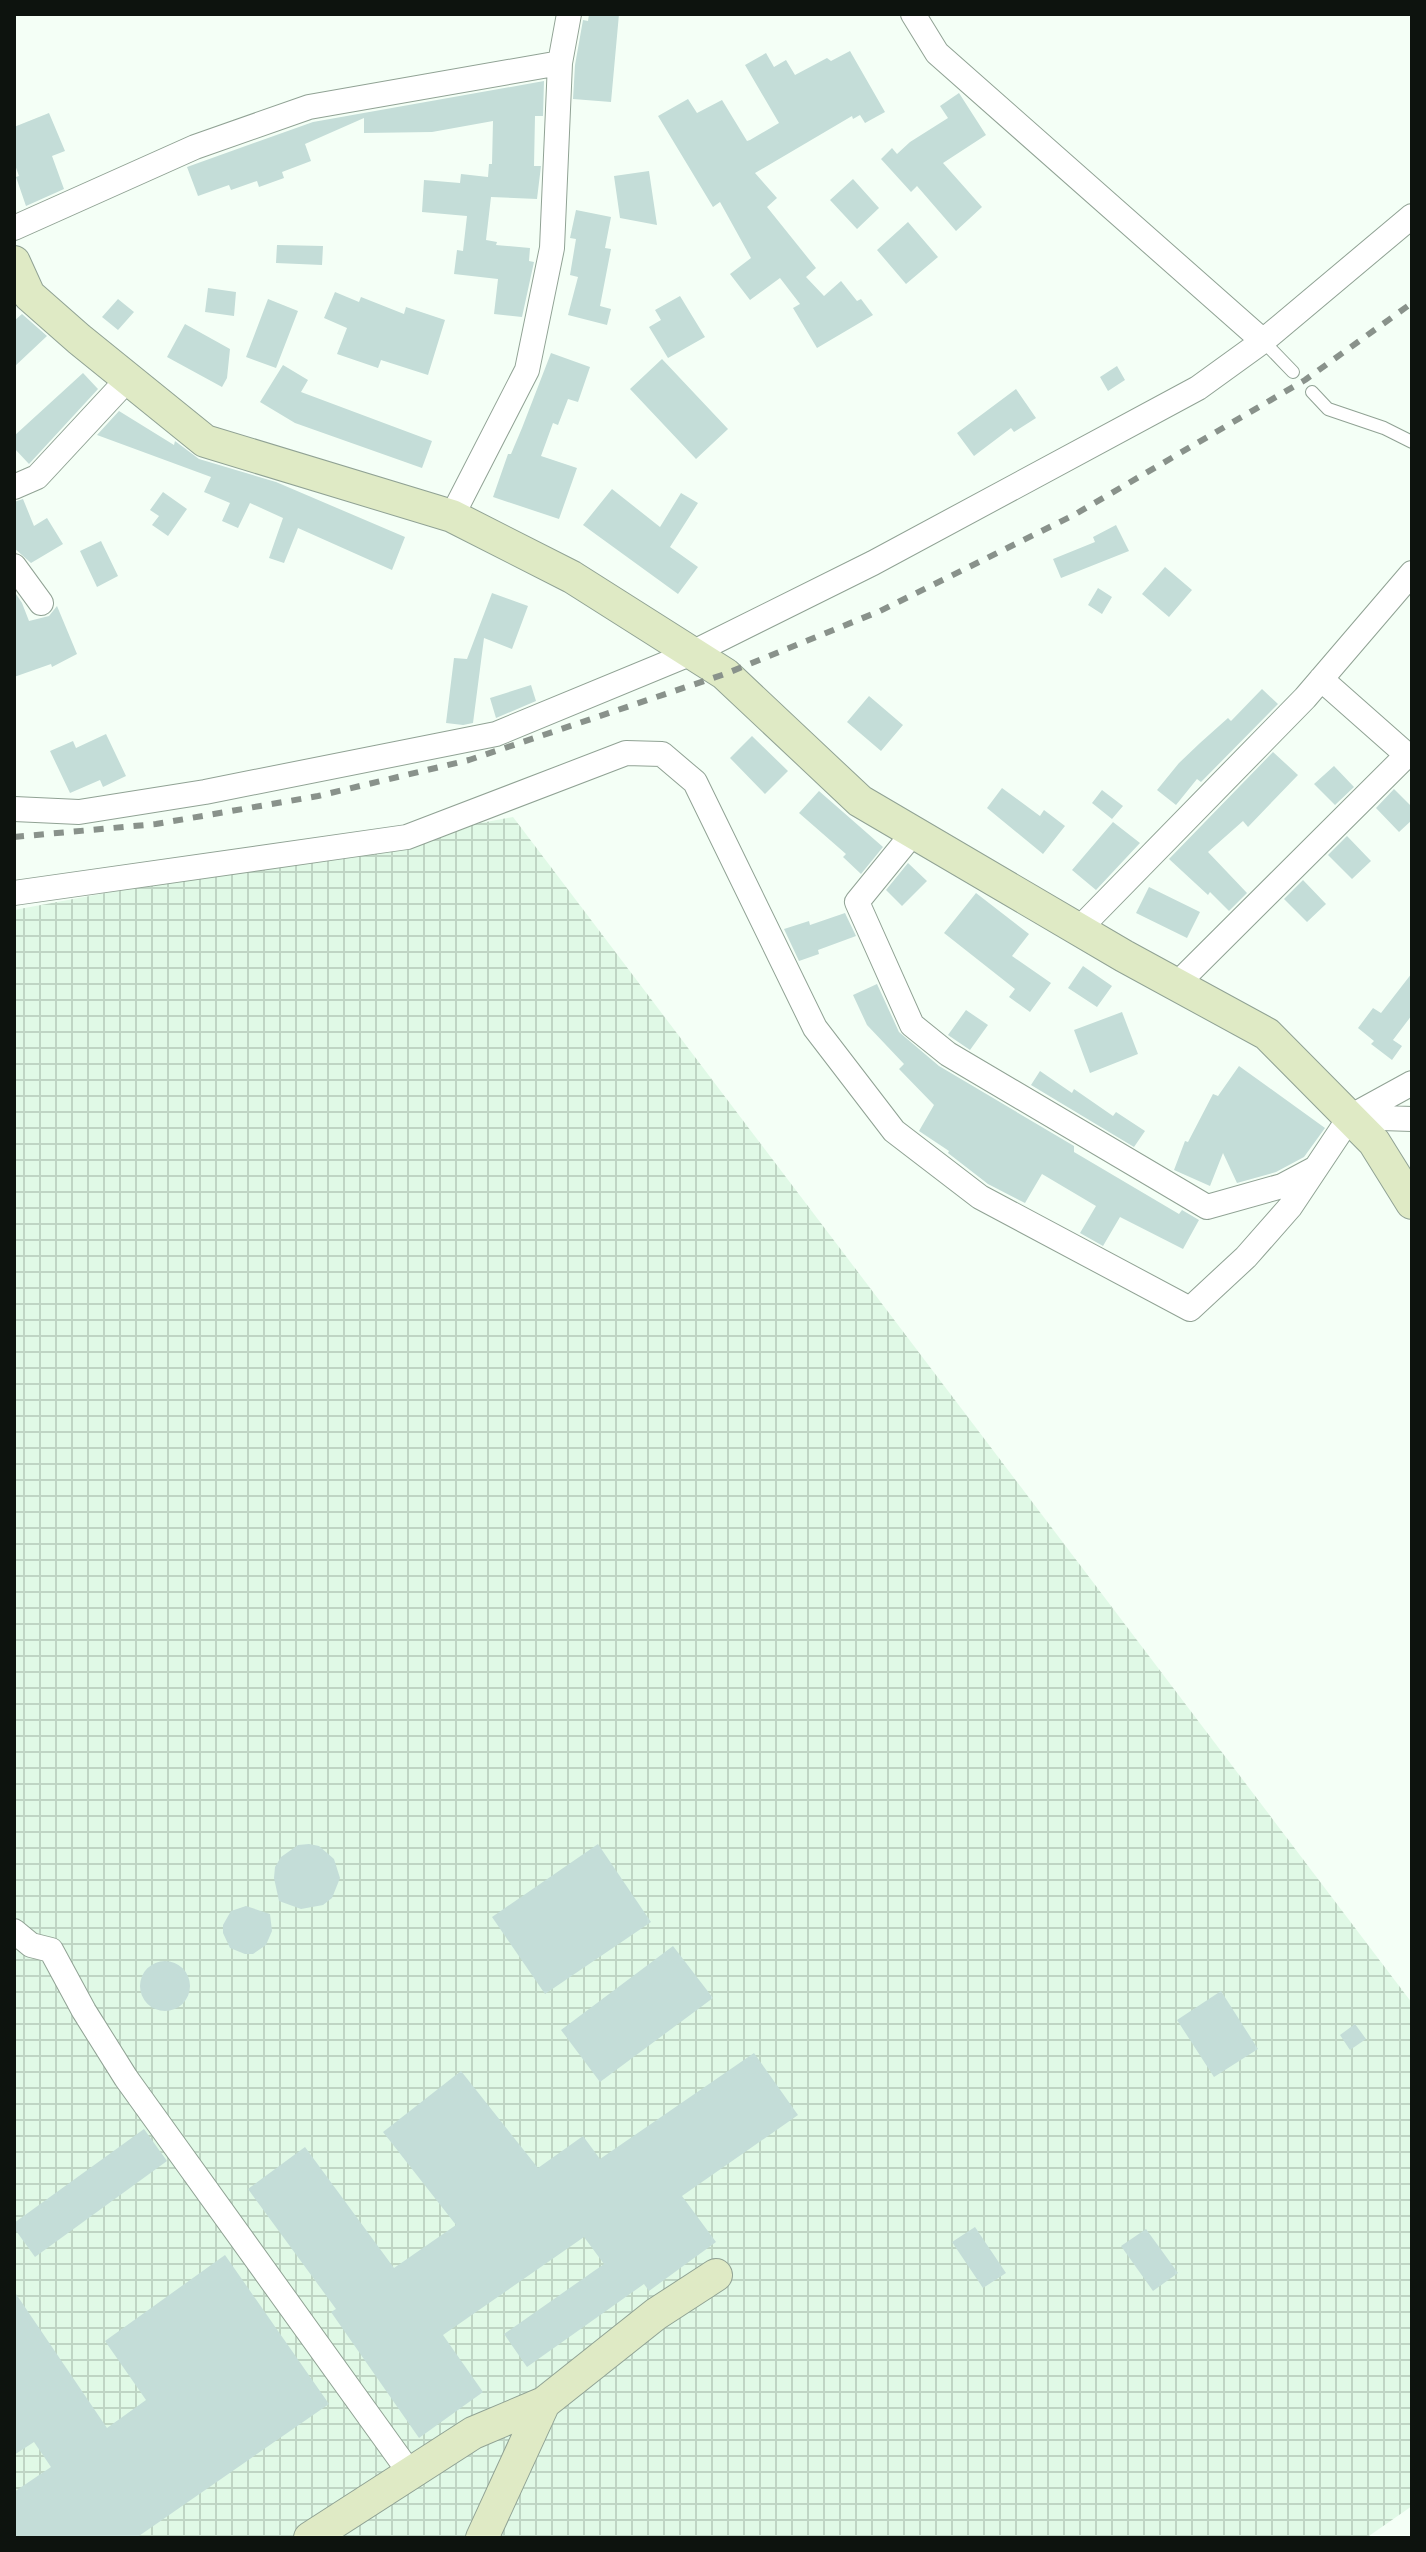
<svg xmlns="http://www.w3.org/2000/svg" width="1426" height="2552" font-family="'Fira Sans',sans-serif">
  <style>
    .industrial { fill: url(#industrial-grid) }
    .building { fill: #c4ddd8 }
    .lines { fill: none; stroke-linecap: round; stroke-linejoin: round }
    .lane-casing { stroke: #90a294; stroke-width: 14 }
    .street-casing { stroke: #90a294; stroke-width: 26 }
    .secondary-casing { stroke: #90a294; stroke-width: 34 }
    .lane { stroke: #fff; stroke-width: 12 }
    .street { stroke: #fff; stroke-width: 24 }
    .secondary { stroke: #dfeac5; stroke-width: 32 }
    .rail { stroke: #89928b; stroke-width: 6; stroke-dasharray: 10 10; stroke-linecap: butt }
  </style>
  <defs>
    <pattern id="industrial-grid" width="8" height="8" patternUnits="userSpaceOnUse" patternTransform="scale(2)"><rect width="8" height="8" fill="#e0f9e6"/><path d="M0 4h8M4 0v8" fill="none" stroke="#bfd5c4"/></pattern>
  </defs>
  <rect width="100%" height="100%" fill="#f4fff6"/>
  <path class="industrial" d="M513,817L1412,2003V2506L1366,2538H14V910Z"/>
  <path class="building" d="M589,14H619L611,102L573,99L575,65L583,20L588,21Z
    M850,51L885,112L865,123L860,115L853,119L852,116L755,173L777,198L767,207L816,268L806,277L824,296L841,281L857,301L861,299L873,315L817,348L793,308L800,304L780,278L750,300L730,274L751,258L720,202L713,207L658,116L688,99L697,113L722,100L747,141L750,140L779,123L745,65L766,53L774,67L786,60L795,75L827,58L831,61Z
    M544,81L543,116H535L534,166H541L537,199L491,197L486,240L497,242L496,245L530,248L529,261L534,262L522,317L494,314L498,279L454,274L457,250L463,251L467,216L422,212L424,180L460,183L461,174L488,177L489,164H492L493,121L432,132L364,133V118L305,144L311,161L282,172L284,178L259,187L257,181L231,190L229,185L198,196L187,167L313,122Z
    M959,93L986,135L943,163L982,207L956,231L917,186L911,192L881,159L892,148L897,154L910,142L948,118L940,106Z
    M49,113L65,151L52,156L64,189L26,206L16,177L19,176L14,162V127Z
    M649,171L657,225L620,218L614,176Z
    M853,179L879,208L857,229L830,200Z
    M576,210L611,217L605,248L611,249L600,306L611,309L607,325L568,315L578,277L570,275L576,239L570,238Z
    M908,222L938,257L906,284L877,250Z
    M277,245L323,246L322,265L276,263Z
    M208,288L236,292L234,316L205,312Z
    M335,292L359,302L361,297L404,314L406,307L445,320L428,375L381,360L378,368L337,354L347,328L324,318Z
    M680,296L705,337L668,358L649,327L661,320L655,310Z
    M118,299L134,312L118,330L102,317Z
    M268,299L298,311L276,368L246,357Z
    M22,314L47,336L14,367V321Z
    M185,324L230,349L227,378L222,387L167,357Z
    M551,353L590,367L578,402L568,399L558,425L553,423L541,456L577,468L559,519L493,497L508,454H511L522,428Z
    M662,359L728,429L696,459L630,389Z
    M283,365L308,380L301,392L432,441L422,468L295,423L260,402Z
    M1117,366L1125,380L1108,391L1100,377Z
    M83,373L98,389L29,464L14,448V436Z
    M1016,389L1036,418L1014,432L1011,428L974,456L957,433Z
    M119,411L174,445L175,441L199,459L276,482L405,537L392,570L298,528L284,563L269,558L283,518L250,503L238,528L222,521L230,503L204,492L211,477L97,435Z
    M612,489L660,527L681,493L698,503L670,547L698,567L678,594L583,525Z
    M163,492L187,509L168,536L152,525L159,516L150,510Z
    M23,499L34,526L47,518L63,544L31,563L14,548V502Z
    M1116,525L1129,551L1061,578L1053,559L1095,542L1093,537Z
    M101,541L118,576L97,587L80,551Z
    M1165,567L1192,590L1169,617L1142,594Z
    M1098,588L1112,597L1102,614L1088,605Z
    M14,591L22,603L29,621L49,616L57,606L77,654L52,667L51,664L14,677Z
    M492,593L528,606L512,649L484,638L473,723L463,725L446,723L454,658L467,659Z
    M531,685L536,701L496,718L490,698Z
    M1262,689L1278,704L1201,782L1197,779L1176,805L1157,790L1179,763L1200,743L1228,718L1231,721Z
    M869,696L903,725L881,751L847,722Z
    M106,734L126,776L103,787L100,780L70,793L50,751L73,741L76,748Z
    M752,736L788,771L765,794L730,758Z
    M1273,752L1298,775L1248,827L1243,821L1208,852L1247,893L1229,911L1210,892L1208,895L1169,859Z
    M1334,766L1354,787L1335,805L1314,784Z
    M1002,788L1040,816L1044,810L1065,826L1043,854L987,808Z
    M1394,789L1412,807V820L1399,832L1376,808Z
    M1102,790L1123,806L1112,819L1092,803Z
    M819,791L883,847L861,874L843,857L846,854L799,813Z
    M1113,822L1140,843L1096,890L1072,870Z
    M1347,836L1371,861L1352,879L1328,855Z
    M908,863L927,881L902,906L886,890Z
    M1303,880L1326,904L1307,922L1284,899Z
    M1149,887L1200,912L1187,938L1136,913Z
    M976,893L1029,934L1012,956L1051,983L1030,1012L1009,997L1015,989L944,933Z
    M845,913L856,936L818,950L819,954L799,961L784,929L809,921L810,925Z
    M1083,966L1112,986L1097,1007L1068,988Z
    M1412,973V1015L1393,1040L1402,1046L1392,1060L1371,1044L1374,1041L1358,1028L1373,1008L1381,1013Z
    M877,984L899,1032L939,1066L1074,1146V1152L1179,1214L1182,1210L1199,1220L1183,1249L1120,1217L1103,1246L1080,1233L1096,1206L1042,1174L1025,1203L988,1184L948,1153L949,1151L919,1131L934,1105L899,1069L904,1064L867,1025L853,995Z
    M966,1010L988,1025L970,1050L948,1035Z
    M1122,1012L1138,1054L1090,1073L1074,1030Z
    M1239,1066L1325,1128L1304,1157L1276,1172L1237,1183L1223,1153L1210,1186L1174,1170L1185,1141L1188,1142L1213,1094L1218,1096Z
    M1040,1071L1072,1093L1074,1089L1113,1116L1116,1112L1145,1131L1134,1147L1031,1085Z
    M309,1844L319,1846L334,1859L340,1878L332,1898L323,1905L301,1909L279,1901L274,1878L275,1867L281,1857L298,1845Z
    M598,1844L651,1922L545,1994L492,1917Z
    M246,1906L270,1914L272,1931L266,1945L253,1954H245L230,1948L223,1933V1925L231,1911Z
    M673,1946L713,1998L600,2082L561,2030Z
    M140 1986a25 25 0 1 1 50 0a25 25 0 1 1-50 0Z
    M1221,1991L1258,2049L1214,2077L1177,2020Z
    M1355,2024L1366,2039L1350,2050L1340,2035Z
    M754,2053L798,2115L682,2196L716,2242L649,2291L644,2284L527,2367L504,2334L604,2264L584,2237L443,2335L483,2392L419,2438L331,2312L336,2309L248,2189L305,2147L394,2268L456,2225L383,2132L461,2071L538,2168L583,2136L600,2159Z
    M144,2129L167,2161L35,2257L14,2228V2223Z
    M975,2227L1006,2273L983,2288L952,2242Z
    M1146,2229L1178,2273L1153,2291L1121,2246Z
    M225,2255L329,2404L136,2538H14V2492L51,2467L34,2442L14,2455V2291L107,2428L146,2400L105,2341Z"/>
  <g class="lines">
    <g class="lane-casing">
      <path id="lane" d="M1263,341L1293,372
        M1312,392L1328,409L1384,428L1412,442"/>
    </g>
    <g class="street-casing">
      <path id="street" d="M913,14L937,53L1263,341
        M14,228L195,147L309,107L560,63
        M14,487L37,477L128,379
        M452,516L527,370L552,248L560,63L569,14
        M14,566L41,603
        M14,809L79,812L205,792L496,734L692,653L873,563L1198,388L1263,341L1412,216
        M914,832L857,902L912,1025L948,1054L1207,1207L1282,1186L1314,1169
        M14,893L407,837L626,753L662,754L695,782L815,1028L894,1131L980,1197L1190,1309L1246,1257L1290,1207L1350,1117L1412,1083
        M1079,929L1305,698L1412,573
        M1177,984L1407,755L1321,679
        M1352,1117L1412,1119
        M14,1931L31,1945L51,1950L84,2011L126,2078L410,2473"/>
    </g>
    <g class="secondary-casing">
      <path id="secondary" d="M14,262L29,295L79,339L205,441L452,516L572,577L725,674L860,801L1124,956L1267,1034L1374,1142L1412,1203
        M310,2538L473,2433L544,2403
        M482,2538L544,2403L656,2314L716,2275"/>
    </g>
    <use href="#lane" class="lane"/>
    <use href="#street" class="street"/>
    <use href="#secondary" class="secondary"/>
    <path class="rail" d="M14,837L156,824L318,796L469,760L725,674L880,611L1074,515L1305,380L1412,303"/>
  </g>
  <rect width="1426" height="2552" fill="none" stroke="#0d130e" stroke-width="32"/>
</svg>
